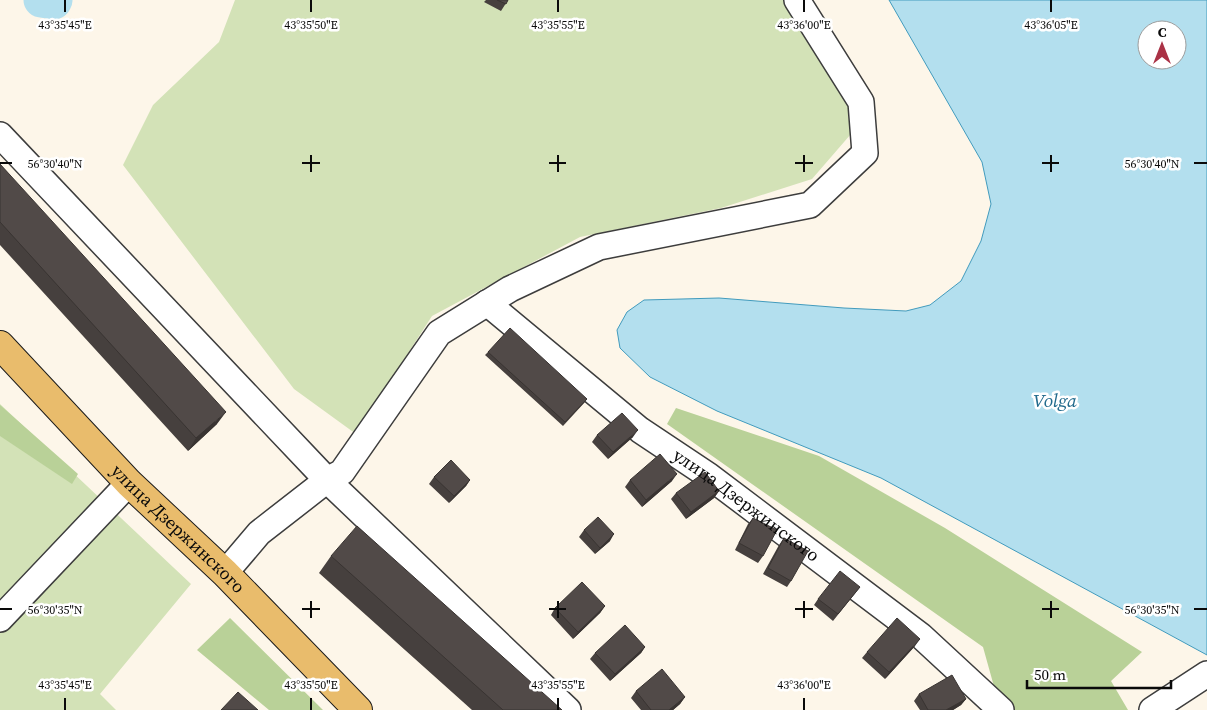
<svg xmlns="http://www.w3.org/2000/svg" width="1207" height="710" font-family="'Source Serif 4',serif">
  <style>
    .green { fill: #d3e2b7 }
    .forest { fill: #b9d198 }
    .water { fill: #b3dfee; stroke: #429bbd; fill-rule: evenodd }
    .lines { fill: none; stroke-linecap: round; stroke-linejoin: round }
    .river { stroke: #b3dfee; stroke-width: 35 }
    .minor-casing { stroke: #3d3d3d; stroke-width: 28 }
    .major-casing { stroke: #1b1b1b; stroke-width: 30 }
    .minor { stroke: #fff; stroke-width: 25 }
    .major { stroke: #e9bc6c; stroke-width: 28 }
    .wall { fill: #46403e }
    .shaded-wall { fill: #393432 }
    .building { fill: #514a48; stroke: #393432 }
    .ticks { fill: none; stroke: #0a0a0a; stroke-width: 2 }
    .labels { text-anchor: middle; stroke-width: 5; stroke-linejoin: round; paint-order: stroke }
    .street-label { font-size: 18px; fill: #0a0a0a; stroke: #fff }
    .water-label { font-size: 19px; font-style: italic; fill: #226b8d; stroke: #fff }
    .ticks-label { font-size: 12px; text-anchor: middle; fill: #0a0a0a; stroke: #fff; stroke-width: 5; stroke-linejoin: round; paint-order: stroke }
  </style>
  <rect width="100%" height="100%" fill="#fdf6e9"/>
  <path class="green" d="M235,0H788L855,105L857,127L812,179L721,208L580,237L432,316L356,434L294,389L123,165L153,105L219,42Z
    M0,404L191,584L100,694L116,710H0Z"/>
  <path class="forest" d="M0,405L78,474L72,484L0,436Z
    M676,408L819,456L945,528L1142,652L1111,681L1128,710H1002L1000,708L983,647L667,424Z
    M230,618L323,710H269L197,650Z"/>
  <path class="water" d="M889,0H1207V655L881,478L717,411L650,377L620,348L617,330L627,312L644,300L719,298L844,308L906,311L930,305L961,281L981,241L991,204L982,162ZM1147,30H1177V60H1147Z"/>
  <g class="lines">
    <path class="river" d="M41,0L54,2L55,0"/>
    <g class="minor-casing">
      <g id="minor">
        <path d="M0,135L327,480L568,710"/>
        <path id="s1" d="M487,303L640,430L709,476L921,636L1001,710"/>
        <path d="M225,573L259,533L327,480L342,472L439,333L510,289L599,247L810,205L865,153L861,102L797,0"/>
        <path d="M0,619L129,483"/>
        <path d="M1152,710L1207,674"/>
      </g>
    </g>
    <g class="major-casing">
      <g id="major">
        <path id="s2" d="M0,345L129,483L225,573L358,710"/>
      </g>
    </g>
    <use href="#minor" class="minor"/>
    <use href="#major" class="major"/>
  </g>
  <path class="wall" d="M486,0H508L501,11L484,2Z
    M0,164L217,424L188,451L0,245Z
    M488,352L585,402L563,426L485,355Z
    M597,435L633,437L608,459L592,442Z
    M434,477L470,480L466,486L449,503L429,484Z
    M630,480L672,481L642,507L625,487Z
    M719,491L714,498L686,519L671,499L676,493Z
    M753,518L763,556L758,563L735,550L748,524Z
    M584,530L610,541L595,554L579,537Z
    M784,538L791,581L787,587L763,574L779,545Z
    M331,556L562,710H472L319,573Z
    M860,587L833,621L814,605L818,599Z
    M605,606L600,613L573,639L551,615L555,608Z
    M915,646L885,679L862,658L867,652Z
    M645,647L641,653L610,681L590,659L595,653Z
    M636,691L685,697L680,704L673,710H641L631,698Z
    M919,694L966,699L961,705L953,710H920L914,701Z"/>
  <path class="shaded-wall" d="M226,412L217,424L188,451L196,438Z
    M638,430L633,437L608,459L613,452Z
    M677,474L672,481L642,507L646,500Z
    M470,480L466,486L449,503L454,496Z
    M719,491L714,498L686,519L691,512Z
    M614,534L610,541L595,554L600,548Z
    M605,606L600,613L573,639L578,632Z
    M920,639L915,646L885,679L889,672Z
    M645,647L641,653L610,681L615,674Z
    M685,697L680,704L673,710H669Z
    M966,699L961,705L953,710H946Z"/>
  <path class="building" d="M497,0H508L506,4Z
    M0,164L226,412L196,438L0,222Z
    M510,328L587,399L565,422L488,352Z
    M622,413L638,430L613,452L597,435Z
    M660,454L677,474L646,500L630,480Z
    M451,460L470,480L454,496L434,477Z
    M705,472L719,491L691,512L676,493Z
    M598,517L614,534L600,548L584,530Z
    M753,518L777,530L763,556L739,543Z
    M357,526L562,710H503L331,556Z
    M784,538L808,551L791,581L768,568Z
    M840,571L860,587L838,614L818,599Z
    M582,582L605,606L578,632L555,608Z
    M897,618L920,639L889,672L867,652Z
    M625,625L645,647L615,674L595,653Z
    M662,669L685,697L669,710H651L636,691Z
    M952,675L966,699L946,710H928L919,694Z
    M238,692L258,710H221Z"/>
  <path class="ticks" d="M65,0V12M311,0V12M558,0V12M804,0V12M1051,0V12M311,155V172M558,155V172M804,155V172M1051,155V172M0,163H12M302,163H320M549,163H566M795,163H813M1042,163H1059M1194,163H1207M311,601V618M558,601V618M804,601V618M1051,601V618M0,609H12M302,609H320M549,609H566M795,609H813M1042,609H1059M1194,609H1207M65,698V710M311,698V710M558,698V710M804,698V710"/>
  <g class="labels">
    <g class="street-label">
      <text dy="6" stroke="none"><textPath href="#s1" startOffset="329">улица Дзержинского</textPath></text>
      <text dy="6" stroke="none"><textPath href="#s2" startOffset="256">улица Дзержинского</textPath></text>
    </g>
    <g class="water-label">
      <text x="1055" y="407">Volga</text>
    </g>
  </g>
  <g class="ticks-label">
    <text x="65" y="29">43°35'45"E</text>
    <text x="311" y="29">43°35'50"E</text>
    <text x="558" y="29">43°35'55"E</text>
    <text x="804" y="29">43°36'00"E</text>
    <text x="1051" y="29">43°36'05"E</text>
    <text x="55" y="168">56°30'40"N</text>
    <text x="1152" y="168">56°30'40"N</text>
    <text x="55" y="614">56°30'35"N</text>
    <text x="1152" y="614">56°30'35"N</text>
    <text x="65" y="689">43°35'45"E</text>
    <text x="311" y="689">43°35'50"E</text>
    <text x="558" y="689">43°35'55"E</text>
    <text x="804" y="689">43°36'00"E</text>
  </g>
  <g transform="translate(1162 45)"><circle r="24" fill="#ffffff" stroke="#9d9d9d"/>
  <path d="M0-4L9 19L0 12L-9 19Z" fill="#aa3246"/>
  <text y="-8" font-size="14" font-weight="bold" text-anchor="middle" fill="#0a0a0a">С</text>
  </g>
  <path d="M1027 680v8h144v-8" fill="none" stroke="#0a0a0a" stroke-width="2.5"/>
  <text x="1034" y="680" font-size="15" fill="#0a0a0a" stroke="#ffffff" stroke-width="4" paint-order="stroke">50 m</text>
</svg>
